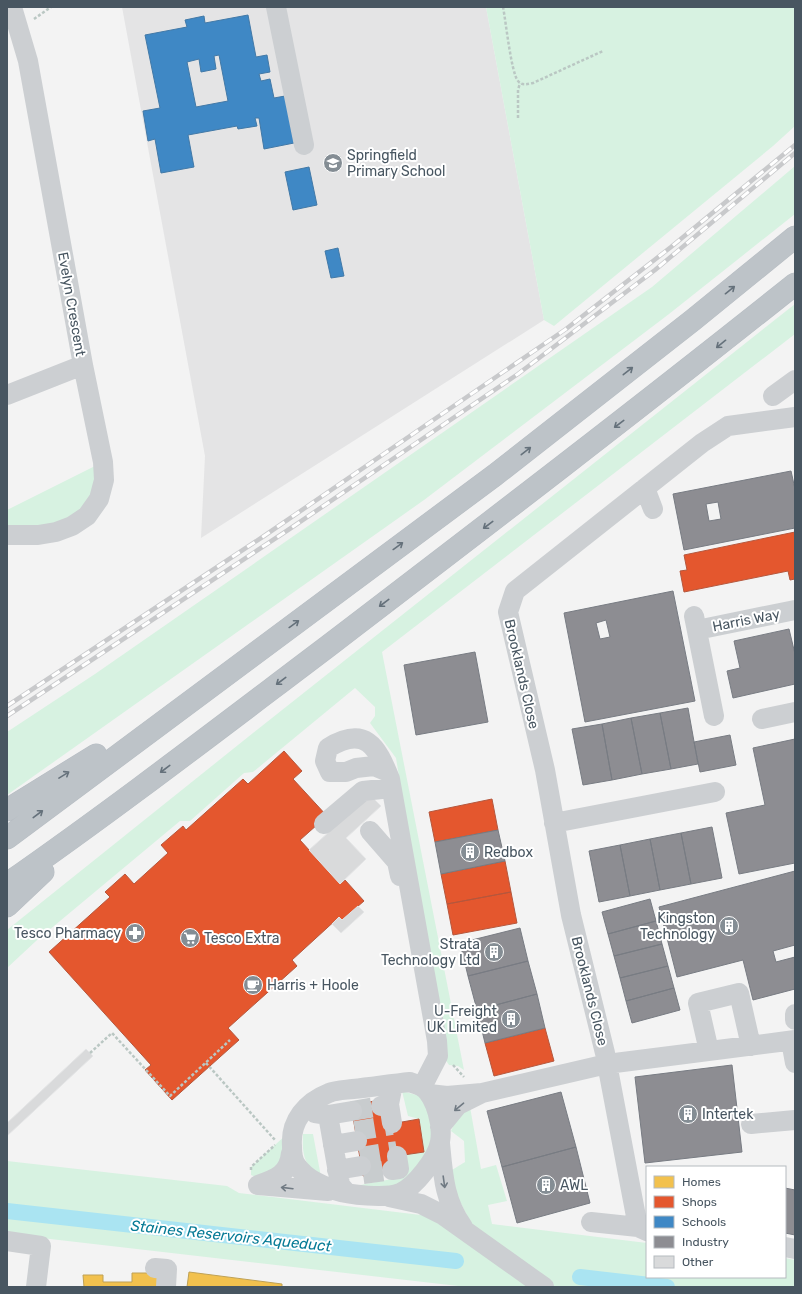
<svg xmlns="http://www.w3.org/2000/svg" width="802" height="1294" font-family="Rubik,sans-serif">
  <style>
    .education { fill: #e4e4e5 }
    .green { fill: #d7f2e1 }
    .homes { fill: #f2c14e; stroke: #bfa154 }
    .shops { fill: #e4572e; stroke: #b5573d }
    .schools { fill: #3f88c5; stroke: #4279a7; fill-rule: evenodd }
    .industry { fill: #8d8d92; stroke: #787c83; fill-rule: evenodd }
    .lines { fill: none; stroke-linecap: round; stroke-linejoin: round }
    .canal { stroke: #aae4f2; stroke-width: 16 }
    .building { fill: #d9dadb; stroke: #e4e5e6 }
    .minor-tunnel { stroke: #c8ccce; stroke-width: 20; stroke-dasharray: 20 10; stroke-linecap: butt }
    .highway-casing { stroke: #b7bdc3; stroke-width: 23 }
    .path { stroke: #bac7c3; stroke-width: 2.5; stroke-dasharray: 3 2; stroke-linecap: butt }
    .minor { stroke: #cccfd2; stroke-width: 20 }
    .highway { stroke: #bdc3c8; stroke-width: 22 }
    .rail-casing { stroke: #c8c9cb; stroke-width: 4.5 }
    .rail { stroke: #fff; stroke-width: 3; stroke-dasharray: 9; stroke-linecap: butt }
    .oneway { stroke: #65717b }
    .oneway2 { stroke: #707a83 }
    .labels { text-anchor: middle; stroke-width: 4; stroke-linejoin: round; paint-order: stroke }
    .poi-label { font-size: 14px; fill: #485661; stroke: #fff; text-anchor: start }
    .street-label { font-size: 14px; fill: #485661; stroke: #fff }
    .water-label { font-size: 15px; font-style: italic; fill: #077b96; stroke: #fff }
  </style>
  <rect width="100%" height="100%" fill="#f3f3f3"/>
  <path class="education" d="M122,7H486L544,320L201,538L205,456Z"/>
  <path class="green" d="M486,7H795V126L773,146L554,326L544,320Z
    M795,166V214L669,314L424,500L7,795V732L95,674L652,287Z
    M795,304V334L382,652L464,1070L458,1066L449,1065L445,1059L396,758L370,723L375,716V707L355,688L253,772L244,773L190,821H180L36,941L7,968V930L253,733Z
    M103,462L87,516L7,535V510Z
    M402,1091L420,1096L429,1106L436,1141L402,1186L350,1187L397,1178L403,1155L424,1151L419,1119L408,1116Z
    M470,1107L481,1169L496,1165L507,1201L488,1205L492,1224L647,1243V1277H785V1258L795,1260V1287H467L7,1234V1161L227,1186L239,1193L470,1221L454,1190L452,1170L465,1162L464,1141L451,1131L457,1118Z
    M288,1133L280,1164L260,1179L251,1175V1167Z
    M303,1134H313L321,1177C304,1165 302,1155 303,1134Z"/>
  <path class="homes" d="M189,1272L282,1284V1287H187Z
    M132,1273H158L159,1287H84L83,1275H103V1282H132Z"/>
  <path class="shops" d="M795,532V579L790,580L788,571L684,592L680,571L687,570L684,555Z
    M284,751L302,771L293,779L327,816L300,840L340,884L345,880L364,901L342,920L339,917L292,960L297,966L228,1028L239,1040L172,1100L145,1070L151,1065L49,952L110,897L105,892L125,874L134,884L168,853L161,845L183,826L186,830L243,779L248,784Z
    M492,799L498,830L435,842L429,812Z
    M505,861L511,892L447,904L441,874Z
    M511,892L517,923L453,935L447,904Z
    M545,1028L554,1061L494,1076L485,1043Z
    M381,1100L385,1125L419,1119L424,1152L390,1157L392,1171L363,1176L351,1105Z"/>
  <path class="schools" d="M248,15L256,57L267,55L270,72L259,74L261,81L270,79L274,98L285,96L294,143L264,149L259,118H255L257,126L238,129L237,126L188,135L194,167L161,173L155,139L148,141L143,111L160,108L145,35L187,27L185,20L204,16L205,23ZM219,55L228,101L196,107L187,62L199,59L201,72L216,69L214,56Z
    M309,167L317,205L293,210L285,172Z
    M338,248L344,276L331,278L325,251Z"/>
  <path class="industry" d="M791,471L795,489V528L684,550L673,494ZM718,502L721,519L709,521L706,504Z
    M673,591L695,701L585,722L564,613ZM606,620L610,637L600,639L596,623Z
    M789,629L795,654V684L733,698L727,671L740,668L734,641Z
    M475,652L488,722L416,735L404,665Z
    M688,708L698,764L671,769L660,713Z
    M660,713L671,769L642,774L631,718Z
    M631,718L642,774L612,780L602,724Z
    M602,724L612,780L583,785L572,729Z
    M730,735L736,765L700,772L694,742Z
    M795,739V863L739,874L726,813L765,805L753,748Z
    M712,827L722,878L691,884L681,833Z
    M498,830L505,861L441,874L435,842Z
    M681,833L691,884L660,890L650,839Z
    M650,839L660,890L630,896L620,845Z
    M620,845L630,896L599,902L589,851Z
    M795,871V945L773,951L776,962L795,957V989L753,1000L743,960L677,977L659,907Z
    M650,899L656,921L608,934L602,912Z
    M656,921L662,944L614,956L608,934Z
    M520,928L528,961L468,976L460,943Z
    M662,944L668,966L620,978L614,956Z
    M528,961L537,994L477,1010L468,976Z
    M668,966L674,988L626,1001L620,978Z
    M674,988L680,1010L632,1023L626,1001Z
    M537,994L545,1028L485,1043L477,1010Z
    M732,1065L742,1152L645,1163L635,1077Z
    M561,1092L576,1147L502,1167L487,1111Z
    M576,1147L590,1203L517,1223L502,1167Z
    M785,1188L795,1190V1235L785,1233Z"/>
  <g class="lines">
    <path class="canal" d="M7,1211L456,1261
      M580,1277L667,1287"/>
  </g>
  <path class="building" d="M370,795L381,806L346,838L366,859L340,884L309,850Z
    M358,906L364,912L341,933L332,924L339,917L342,920Z
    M86,1049L93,1056L7,1136V1123Z"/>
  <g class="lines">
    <path class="minor-tunnel" d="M352,1111L381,1106
      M355,1131L392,1125
      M360,1157L397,1151
      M363,1174L392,1170"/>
    <g class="highway-casing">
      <path id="highway" d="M7,810L96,755
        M7,838L495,475L693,320L795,237
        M7,884C116,808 221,727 327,647C484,527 641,407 795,284
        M7,906L43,872"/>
    </g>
    <path class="path" d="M503,7C506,22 511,72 518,81C522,86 527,84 533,83L603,51
      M34,19L51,7
      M518,118V90L520,83
      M90,1053L112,1033L170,1096L230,1040
      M206,1063L275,1140
      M453,1065L464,1077
      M251,1170V1167L275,1145"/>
    <path class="minor" d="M276,7L304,145
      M7,395L83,365
      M773,396L795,380
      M645,488L653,509
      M7,535H38L56,532L72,526L87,516L99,499L104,480L103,462L83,365L28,61L12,7
      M694,616L714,716
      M697,630L795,610
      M762,719L795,712
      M386,771L374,766L356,768L346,772H330L325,761L328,748C365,725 377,746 390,779L437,1041L438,1056L422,1087
      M554,823L715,792
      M324,824L363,791L391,788
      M370,831L397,862L400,876
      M795,1014V1020
      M791,1041L795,1063
      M709,1051L698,1003L739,993L751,1046
      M410,1082C414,1084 420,1085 424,1088C436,1099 443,1125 440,1142C437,1158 415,1187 400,1193C386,1199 349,1195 334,1190C319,1184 307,1179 297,1166C292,1160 292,1153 292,1146C290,1121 306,1102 329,1093C336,1090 345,1090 353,1089C372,1087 391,1084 410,1082Z
      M482,1093L607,1064L795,1040
      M429,1094L447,1096L482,1093L458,1105L440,1127
      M389,1104L392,1123
      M381,1106L389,1104L393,1084
      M315,1113L328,1115L352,1111
      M328,1115L339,1178L340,1185L347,1193
      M751,1124L795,1120
      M440,1143C443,1175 444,1200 463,1227
      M333,1145L357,1141
      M291,1153C289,1174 276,1179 258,1185L328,1191
      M337,1170L361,1166
      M392,1170L399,1169L397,1156
      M389,1197L421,1204L443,1215L544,1287
      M591,1222L638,1227L647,1231
      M638,1227L605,1053L571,915L545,770L508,612L515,591L702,443L728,426L795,417
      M7,1241L41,1246L36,1287
      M785,1247L795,1249
      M155,1268L167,1269L166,1287"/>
    <use href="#highway" class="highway"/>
    <g class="rail-casing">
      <path id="rail" d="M7,706L264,536L566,329L671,247L795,145
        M7,716L288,530L518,374L655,270L795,153"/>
    </g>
    <use href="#rail" class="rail"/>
  </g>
  <defs><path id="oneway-shaft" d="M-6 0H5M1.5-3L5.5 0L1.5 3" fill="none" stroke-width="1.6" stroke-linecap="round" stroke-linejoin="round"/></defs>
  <g class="oneway">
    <use href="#oneway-shaft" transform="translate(730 290) rotate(-39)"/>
    <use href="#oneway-shaft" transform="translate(721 344) rotate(141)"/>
    <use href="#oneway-shaft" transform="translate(628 371) rotate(-38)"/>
    <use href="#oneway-shaft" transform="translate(619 424) rotate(143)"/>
    <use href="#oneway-shaft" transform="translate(526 451) rotate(-38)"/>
    <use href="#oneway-shaft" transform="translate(488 525) rotate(143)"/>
    <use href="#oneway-shaft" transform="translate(398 546) rotate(-36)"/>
    <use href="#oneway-shaft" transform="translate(384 603) rotate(143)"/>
    <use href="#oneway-shaft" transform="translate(294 624) rotate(-36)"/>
    <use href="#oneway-shaft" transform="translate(281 681) rotate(143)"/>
    <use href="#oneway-shaft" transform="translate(165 769) rotate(143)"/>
    <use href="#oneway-shaft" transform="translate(64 775) rotate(-32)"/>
    <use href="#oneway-shaft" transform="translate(38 814) rotate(-37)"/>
  </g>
  <g class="oneway2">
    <use href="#oneway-shaft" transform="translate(459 1107) rotate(140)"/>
    <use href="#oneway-shaft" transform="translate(444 1182) rotate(82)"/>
    <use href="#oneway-shaft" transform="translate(287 1188) rotate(-173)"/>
  </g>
  <defs>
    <g id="school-disc" transform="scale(1)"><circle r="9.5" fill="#848d94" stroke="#fff"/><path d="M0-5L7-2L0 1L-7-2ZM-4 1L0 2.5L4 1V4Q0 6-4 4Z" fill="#fff"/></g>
    <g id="building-disc" transform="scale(1)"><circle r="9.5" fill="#848d94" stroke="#fff"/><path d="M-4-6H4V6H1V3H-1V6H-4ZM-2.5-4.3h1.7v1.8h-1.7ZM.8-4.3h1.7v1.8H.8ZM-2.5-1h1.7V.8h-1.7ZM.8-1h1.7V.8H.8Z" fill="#fff"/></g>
    <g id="pharmacy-disc" transform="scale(1)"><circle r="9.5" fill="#848d94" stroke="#fff"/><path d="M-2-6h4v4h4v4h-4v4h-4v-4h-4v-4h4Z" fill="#fff"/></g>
    <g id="supermarket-disc" transform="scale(1)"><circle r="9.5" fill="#848d94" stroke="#fff"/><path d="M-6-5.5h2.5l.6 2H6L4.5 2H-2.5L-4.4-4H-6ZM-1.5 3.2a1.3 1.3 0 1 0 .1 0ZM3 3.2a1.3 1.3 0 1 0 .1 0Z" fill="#fff"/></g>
    <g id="cafe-disc" transform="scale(1)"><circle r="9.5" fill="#848d94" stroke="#fff"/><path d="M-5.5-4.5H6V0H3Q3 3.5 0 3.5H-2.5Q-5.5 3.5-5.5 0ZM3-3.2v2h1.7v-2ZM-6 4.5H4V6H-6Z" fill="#fff"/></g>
  </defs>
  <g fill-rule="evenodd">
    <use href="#school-disc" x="333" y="163"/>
    <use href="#building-disc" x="470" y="852"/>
    <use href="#building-disc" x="729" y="926"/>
    <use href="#pharmacy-disc" x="135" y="933"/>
    <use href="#supermarket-disc" x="190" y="938"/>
    <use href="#building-disc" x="494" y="952"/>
    <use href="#cafe-disc" x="253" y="985"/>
    <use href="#building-disc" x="511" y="1019"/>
    <use href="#building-disc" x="688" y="1114"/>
    <use href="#building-disc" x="546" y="1185"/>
  </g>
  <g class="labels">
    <g class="poi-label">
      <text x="347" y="160">Springfield<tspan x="347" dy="16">Primary School</tspan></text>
      <text x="484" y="857">Redbox</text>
      <text x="715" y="923" text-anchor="end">Kingston<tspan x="715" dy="16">Technology</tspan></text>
      <text x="121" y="938" text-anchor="end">Tesco Pharmacy</text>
      <text x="204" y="943">Tesco Extra</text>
      <text x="480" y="949" text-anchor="end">Strata<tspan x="480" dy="16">Technology Ltd</tspan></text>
      <text x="267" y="990">Harris + Hoole</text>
      <text x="497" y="1016" text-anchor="end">U-Freight<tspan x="497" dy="16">UK Limited</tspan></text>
      <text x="702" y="1119">Intertek</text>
      <text x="560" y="1190">AWL</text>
    </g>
    <g class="street-label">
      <text transform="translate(72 304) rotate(80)" y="5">Evelyn Crescent</text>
      <text transform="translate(746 620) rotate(-11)" y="5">Harris Way</text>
      <text transform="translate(522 674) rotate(77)" y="5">Brooklands Close</text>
      <text transform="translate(590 991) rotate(76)" y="5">Brooklands Close</text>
    </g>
    <g class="water-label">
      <text transform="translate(231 1236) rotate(6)" y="5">Staines Reservoirs Aqueduct</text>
    </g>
  </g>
  <rect width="802" height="1294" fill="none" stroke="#485661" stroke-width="16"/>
  <rect x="646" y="1166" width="140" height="112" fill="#ffffff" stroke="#b6bbc0"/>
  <rect x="654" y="1176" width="20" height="12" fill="#f2c14e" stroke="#b6bbc0"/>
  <text x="682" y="1186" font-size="12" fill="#485661">Homes</text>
  <rect x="654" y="1196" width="20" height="12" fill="#e4572e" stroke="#b6bbc0"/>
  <text x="682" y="1206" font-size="12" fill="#485661">Shops</text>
  <rect x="654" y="1216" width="20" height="12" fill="#3f88c5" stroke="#b6bbc0"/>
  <text x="682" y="1226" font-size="12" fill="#485661">Schools</text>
  <rect x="654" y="1236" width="20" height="12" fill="#8d8d92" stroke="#b6bbc0"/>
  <text x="682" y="1246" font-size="12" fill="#485661">Industry</text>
  <rect x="654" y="1256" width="20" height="12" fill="#d9dadb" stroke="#b6bbc0"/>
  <text x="682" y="1266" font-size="12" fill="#485661">Other</text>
</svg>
